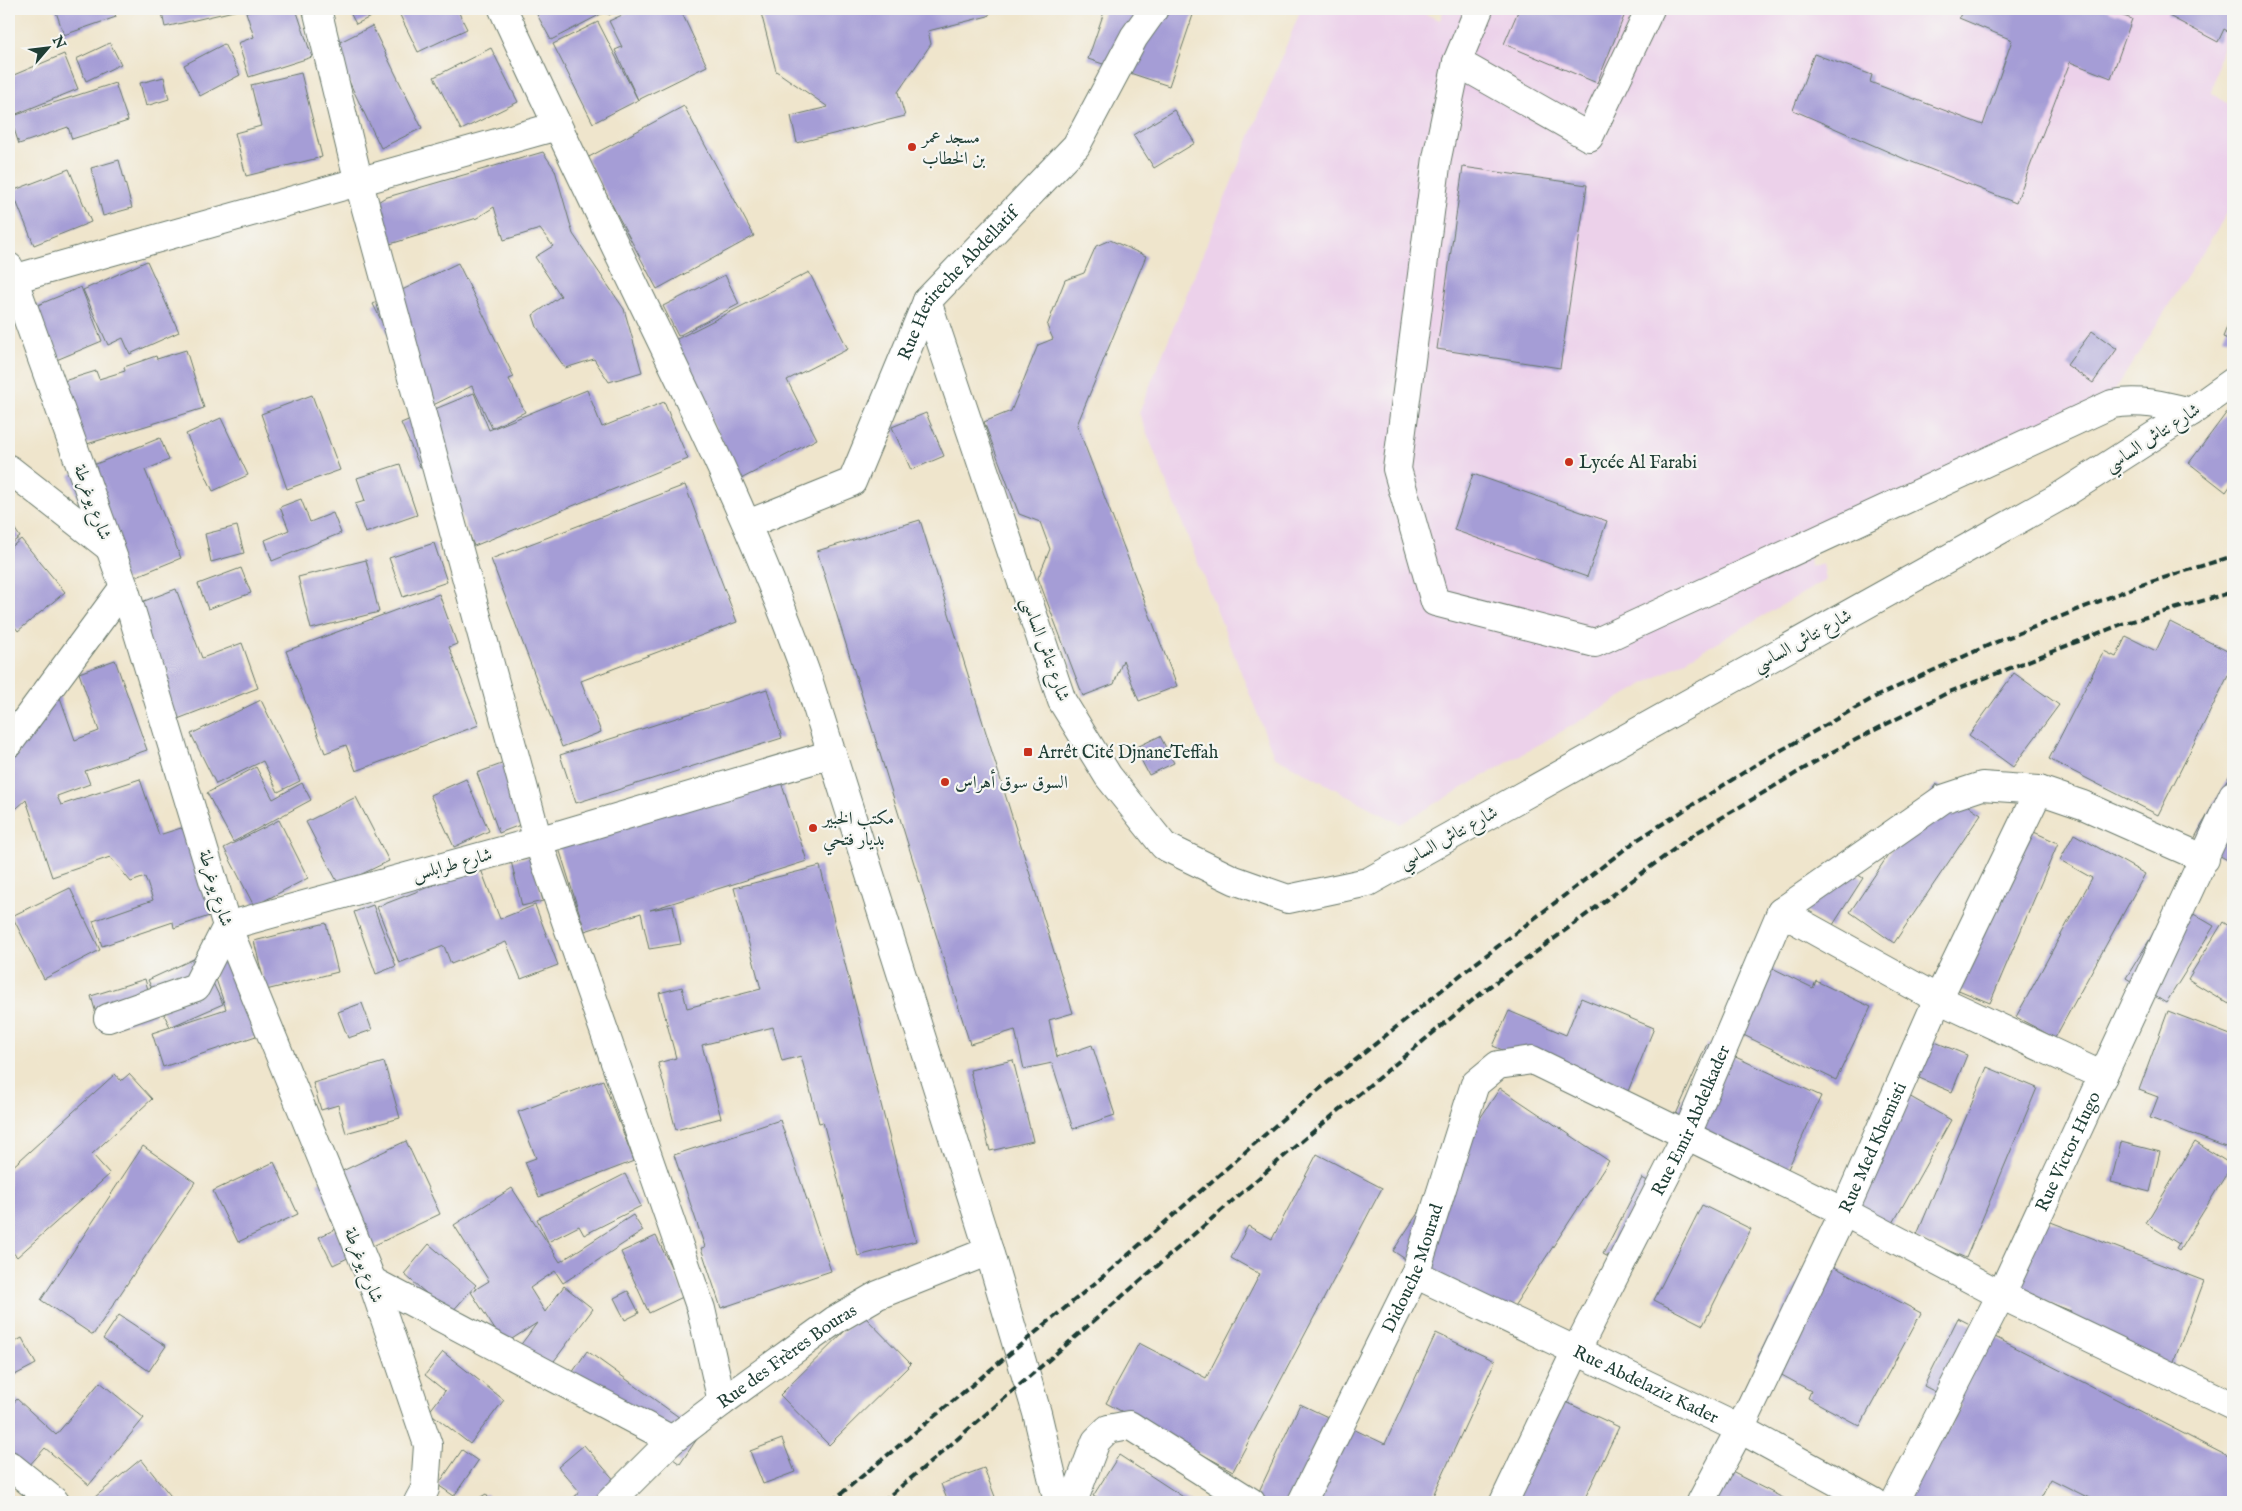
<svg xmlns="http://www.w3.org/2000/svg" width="2242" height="1511" font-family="'IM FELL English',Amiri,serif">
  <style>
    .built { fill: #ecd1ea }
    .building { fill: #a59dd6 }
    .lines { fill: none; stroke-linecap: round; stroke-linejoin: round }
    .minor-casing { stroke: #687869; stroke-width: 30 }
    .minor { stroke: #fff; stroke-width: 28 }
    .rail { stroke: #1f3d34; stroke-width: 4; stroke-dasharray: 8 4; stroke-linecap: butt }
    .poi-dot { fill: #c8321e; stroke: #f6f6f2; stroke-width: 2 }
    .labels { text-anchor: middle; stroke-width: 4.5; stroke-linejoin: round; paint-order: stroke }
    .poi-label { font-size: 18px; fill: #1f3d34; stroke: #f6f6f2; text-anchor: start }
    .street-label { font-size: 18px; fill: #1f3d34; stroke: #f6f6f2 }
  </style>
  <rect width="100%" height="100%" fill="#f6f6f2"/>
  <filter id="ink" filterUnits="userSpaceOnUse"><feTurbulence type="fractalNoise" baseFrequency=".02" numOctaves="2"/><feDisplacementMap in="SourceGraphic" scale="10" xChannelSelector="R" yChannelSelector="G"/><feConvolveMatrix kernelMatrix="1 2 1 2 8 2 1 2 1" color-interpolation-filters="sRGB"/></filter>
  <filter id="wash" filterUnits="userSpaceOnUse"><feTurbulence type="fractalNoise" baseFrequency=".0096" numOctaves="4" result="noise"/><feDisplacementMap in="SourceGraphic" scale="20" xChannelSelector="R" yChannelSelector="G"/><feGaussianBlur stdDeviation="1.12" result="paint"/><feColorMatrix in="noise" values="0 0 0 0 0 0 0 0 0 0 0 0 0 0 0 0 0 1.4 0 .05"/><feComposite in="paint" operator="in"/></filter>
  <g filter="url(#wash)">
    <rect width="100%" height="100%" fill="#efe5cc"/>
    <path class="built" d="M1301,9H1412L1440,20L1444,9H2232L2211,92L2233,108V204L2105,406L1807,534L1810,567L1823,564L1826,580L1400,824L1274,756L1139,413Z"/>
    <g id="blocks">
      <path class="building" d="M55,9H113L116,17L64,35Z
        M161,9H238V10L165,27Z
        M255,9H296L312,57L249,77L238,43L254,37L246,12Z
        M348,9H387L356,24Z
        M397,9H457L467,29L418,52Z
        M534,9H620L609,15L607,11L551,40Z
        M635,9H680L707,66L638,100L615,50L622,47L609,21Z
        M760,9H993L988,16L928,31L931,44L898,92L905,116L797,143L791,116L828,107L776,71Z
        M1105,9H1195L1169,86L1088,59Z
        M1519,9H1627L1597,83L1504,44Z
        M1963,9H2103L2132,19L2111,78L2070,62L2016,203L1907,160L1793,110L1814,54L1872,75L1870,82L1983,125L2012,40L1959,18Z
        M2170,9H2233V34L2224,29L2218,42L2167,15Z
        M598,22L638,100L593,123L553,44Z
        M372,26L422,128L381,148L332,46Z
        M110,43L121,64L86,81L76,59Z
        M224,44L240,75L200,96L184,65Z
        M491,48L518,102L461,130L434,77Z
        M64,54L78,89L9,117V77Z
        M301,73L322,157L246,176L235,133L261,126L251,85Z
        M164,77L169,99L146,106L140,83Z
        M115,83L128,121L72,139L68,127L19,144L10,117Z
        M684,106L754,236L657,289L587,158Z
        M1174,110L1195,143L1154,168L1133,135Z
        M543,152L555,170L573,234L624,309L642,372L609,382L594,359L565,368L537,327L533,315L561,296L535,257L553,246L540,229L504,240L494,207L477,218L380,247L369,208L384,198Z
        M119,160L132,208L103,216L91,168Z
        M1463,167L1587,185L1560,368L1437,349Z
        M69,169L91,222L34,245L12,191Z
        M1110,240L1146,256L1077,425L1177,686L1139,701L1123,660L1114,684L1083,696L1038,578L1050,549L1040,522L1019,514L984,422L1011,411L1038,345L1053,339L1047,326L1065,280L1084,273L1096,246Z
        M147,261L179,332L130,354L123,338L108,345L83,290Z
        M458,263L514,377L509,379L525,412L492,428L472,386L425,409L373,304Z
        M809,272L848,349L787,380L817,439L741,479L671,342Z
        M725,275L739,304L678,336L663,306Z
        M81,287L102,341L54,361L33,307Z
        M2233,312V341L2223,337Z
        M2092,331L2117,349L2093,383L2067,365Z
        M186,350L204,408L74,448L54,384L96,371L99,379L125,371L124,367L156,356L157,359Z
        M587,390L602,427L664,402L688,459L474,546L439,460L420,467L401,423L474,393L489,430Z
        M312,395L340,470L287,489L261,414Z
        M2233,404V482L2226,492L2189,463Z
        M926,413L944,456L911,470L892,427Z
        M221,418L248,475L213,491L186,434Z
        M160,438L169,460L145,470L181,558L127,580L104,564L69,475Z
        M400,464L417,515L365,533L355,504L365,501L357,478Z
        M1473,474L1607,521L1587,577L1454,530Z
        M685,485L737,622L581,681L601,732L562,747L491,559Z
        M301,499L310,522L333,513L341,533L272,561L265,540L289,530L280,507Z
        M9,520L20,537L9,545Z
        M920,520L1073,1013L1049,1020L1057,1057L1092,1045L1115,1115L1073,1129L1052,1063L1024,1069L1015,1030L970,1044L817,551Z
        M237,526L244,553L211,562L205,534Z
        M21,539L65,592L18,631L9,619V549Z
        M434,543L447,582L403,597L389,558Z
        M366,560L379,612L311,629L298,577Z
        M241,568L251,593L208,609L198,584Z
        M176,589L202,658L242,643L258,688L175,720L131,606Z
        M439,594L457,644L449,647L479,725L356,771L346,745L325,753L286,651Z
        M2170,622L2233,654V666L2158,815L2049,759L2104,651L2116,657L2126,636L2156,651Z
        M115,660L147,750L85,771L90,784L57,796L61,805L140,779L159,835L181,828L189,837L215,914L174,928L173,922L102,946L93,921L153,900L145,877L131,882L110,857L52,877L26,800L9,815V757L19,754L10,729L57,689L75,740L99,731L79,673Z
        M2014,673L2059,705L2013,767L1969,735Z
        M767,689L782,738L576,803L560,755Z
        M261,700L300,781L278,792L263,761L216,784L191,734Z
        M1160,736L1174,763L1149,775L1135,748Z
        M507,762L528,822L499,833L477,773Z
        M256,767L273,799L302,783L311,800L233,842L207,793Z
        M2233,769V863L2193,841Z
        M779,776L807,861L650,910L673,906L681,944L649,949L641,913L585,931L558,845Z
        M466,779L489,831L454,847L430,795Z
        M1936,784L1981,814L1894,943L1850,912Z
        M356,797L389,861L339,885L306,822Z
        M279,820L308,878L254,906L224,848Z
        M2012,822L2058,843L1990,1003L1944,984Z
        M2074,834L2145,874L2055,1038L2016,1017L2092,878L2060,860Z
        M532,856L543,901L522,906L511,861Z
        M1835,860L1863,878L1831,928L1803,909Z
        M820,866L916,1241L858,1256L823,1122L819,1123L801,1056L782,1061L773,1027L702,1045L721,1118L676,1130L658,1063L676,1058L659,993L682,987L687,1008L761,989L734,888Z
        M480,867L500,919L535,905L558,965L521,979L506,942L451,964L444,946L399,963L377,907Z
        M70,888L100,950L44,979L12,916Z
        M2173,902L2214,926L2166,1003L2126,978Z
        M373,905L396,966L376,974L354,912Z
        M2223,922L2233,929V997L2229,1004L2188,979Z
        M326,923L338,972L266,990L254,941Z
        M229,952L256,1036L163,1067L152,1033L226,1009L209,958Z
        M200,956L223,1004L170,1027L148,980Z
        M1754,959L1813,988L1816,981L1871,1007L1836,1080L1723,1025Z
        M145,979L155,1015L101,1031L91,996Z
        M1581,998L1654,1028L1624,1101L1493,1046L1509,1011L1566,1035Z
        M362,1003L372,1030L348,1038L338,1012Z
        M2168,1011L2233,1036V1150L2150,1118L2158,1097L2139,1090Z
        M1925,1038L1967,1055L1952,1092L1910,1074Z
        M1707,1044L1821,1096L1783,1180L1670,1128Z
        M1013,1060L1033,1141L990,1151L970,1070Z
        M384,1062L400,1118L346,1133L338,1105L321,1110L313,1083Z
        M1987,1067L2037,1088L1966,1258L1916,1237Z
        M115,1074L121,1081L129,1074L152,1099L92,1154L110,1174L17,1257L9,1248V1170Z
        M603,1080L634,1161L539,1197L525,1162L536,1158L518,1112Z
        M1500,1088L1609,1161L1503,1323L1393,1251Z
        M1900,1091L1951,1120L1892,1225L1842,1196Z
        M780,1120L831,1271L721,1308L701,1248L705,1247L674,1155Z
        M406,1141L440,1214L333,1265L319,1237L338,1228L317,1183Z
        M2121,1142L2160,1152L2150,1192L2111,1182Z
        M2195,1142L2232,1165L2179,1251L2176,1249L2179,1244L2146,1223Z
        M143,1146L195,1182L93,1335L41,1300Z
        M1317,1154L1382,1188L1233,1471L1106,1403L1139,1343L1206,1378L1260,1274L1231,1258L1248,1226L1272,1239Z
        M274,1162L298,1214L238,1242L213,1191Z
        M625,1174L641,1206L584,1235L579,1226L548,1242L537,1219Z
        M1642,1178L1669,1192L1629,1268L1603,1254Z
        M512,1188L560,1262L633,1215L643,1231L563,1283L555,1271L530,1288L545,1312L564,1286L593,1309L545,1373L516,1351L537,1323L504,1344L471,1292L489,1281L454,1225Z
        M1702,1205L1751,1229L1703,1325L1654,1300Z
        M2030,1214L2204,1281L2170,1372L2063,1331L2071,1311L2004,1285Z
        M656,1236L685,1296L649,1313L621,1252Z
        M429,1244L476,1285L450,1314L404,1274Z
        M1812,1255L1921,1313L1860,1426L1808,1398L1811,1391L1756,1361Z
        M628,1291L639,1313L625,1320L614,1298Z
        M862,1314L911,1364L829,1445L780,1395Z
        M119,1315L166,1346L149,1371L103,1339Z
        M1958,1318L2233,1459V1502H2097L2051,1479L2039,1502H1908L1925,1429L1944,1438L1961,1405L1924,1386Z
        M1436,1333L1495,1361L1430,1502H1254L1300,1404L1385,1444Z
        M22,1338L36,1364L9,1378V1345Z
        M587,1351L701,1433L680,1464L566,1382Z
        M443,1352L504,1400L470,1444L429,1412L445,1391L425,1375Z
        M100,1382L144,1418L89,1485L45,1448L9,1488V1408L17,1399L56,1435Z
        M1547,1393L1619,1427L1583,1502H1509Z
        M782,1439L795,1472L763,1484L750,1451Z
        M584,1445L623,1490L609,1502H568L580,1492L558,1467Z
        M462,1450L478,1461L454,1496L438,1485Z
        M1119,1455L1191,1502H1103L1093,1496Z
        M141,1459L174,1500L171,1502H89Z
        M984,1468L997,1502H948L941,1484Z
        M1724,1468L1791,1502H1706Z
        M486,1494L491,1502H472Z"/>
    </g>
  </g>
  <g filter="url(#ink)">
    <use href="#blocks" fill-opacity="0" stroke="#687869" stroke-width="1"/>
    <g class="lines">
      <g class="minor-casing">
        <g id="minor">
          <path d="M317,9L359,183L538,841L701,1309L722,1402"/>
          <path d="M503,9C547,105 593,200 639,295C701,422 762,549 809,682L989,1251L1037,1413L1058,1502"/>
          <path d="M1479,9L1457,62L1437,158L1397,469L1435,602L1595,643L2112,404C2140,399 2164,405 2191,412"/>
          <path d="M1457,62L1589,137L1650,9"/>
          <path d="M9,267L124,587L227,926L372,1281L428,1445L425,1489L418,1502"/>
          <path d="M13,279L557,126"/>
          <path d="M927,301L1062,701L1108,776L1164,846L1234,880L1288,899L1368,882L2059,497L2191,412L2233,382"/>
          <path d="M9,469L110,548"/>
          <path id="s1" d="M748,524L852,482L927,301L1076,146L1134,37L1154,9"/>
          <path d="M9,743L124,587"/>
          <path d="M1781,912L1938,999L2103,1076"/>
          <path d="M108,1018L196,987L227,926L538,841L832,754"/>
          <path id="s2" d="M1415,1274L1740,1429L1874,1502"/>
          <path d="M372,1281L672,1440"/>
          <path d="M9,1465L55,1502"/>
          <path id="s3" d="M610,1502L672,1440L722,1402L835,1320L878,1295L989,1251"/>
          <path d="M1073,1502L1096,1441L1108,1429L1129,1425L1251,1502"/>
          <path id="s4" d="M1302,1502L1415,1274L1475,1084L1498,1065L1532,1060L1844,1212L2001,1295L2233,1406"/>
          <path id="s5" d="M1504,1502L1576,1351L1687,1134L1781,912L1943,799L1982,786L2039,790L2083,805L2205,859"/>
          <path id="s6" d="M1701,1502L1740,1429L1844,1212L1938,999L2039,790"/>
          <path id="s7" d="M1895,1502L2001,1295L2233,795"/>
        </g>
      </g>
      <use href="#minor" class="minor"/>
      <path class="rail" d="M831,1502L1112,1269L1285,1117L1463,973L1637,840L1757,764L1875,697L1989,645L2135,587L2233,556
        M882,1502L933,1460L1297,1145L1485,990L1696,833L1830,753L1947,693L2122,624L2233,592"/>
    </g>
  </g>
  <g class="poi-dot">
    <circle cx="912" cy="147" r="5"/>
    <circle cx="1569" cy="462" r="5"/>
    <rect x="1023" y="747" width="10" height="10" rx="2.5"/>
    <circle cx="945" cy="782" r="5"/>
    <circle cx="813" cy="828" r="5"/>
  </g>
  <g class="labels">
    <g class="poi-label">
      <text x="922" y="143">مسجد عمر<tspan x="922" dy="21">بن الخطاب</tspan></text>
      <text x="1579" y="468">Lycée Al Farabi</text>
      <text x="1038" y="758">Arrêt Cité DjnaneTeffah</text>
      <text x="955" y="788">السوق سوق أهراس</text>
      <text x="823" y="824">مكتب الخبير<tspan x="823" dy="21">بديار فتحي</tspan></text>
    </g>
    <g class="street-label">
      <text dy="6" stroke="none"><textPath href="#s1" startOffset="340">Rue Herireche Abdellatif</textPath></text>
      <text transform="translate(2152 437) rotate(-33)" y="6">شارع نتاش الساسي</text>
      <text transform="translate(93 502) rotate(70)" y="6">شارع يوغرطة</text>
      <text transform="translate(1802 640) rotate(-29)" y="6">شارع نتاش الساسي</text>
      <text transform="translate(1046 649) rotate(70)" y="6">شارع نتاش الساسي</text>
      <text transform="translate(1448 837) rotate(-29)" y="6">شارع نتاش الساسي</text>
      <text transform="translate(452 864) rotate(-15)" y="6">شارع طرابلس</text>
      <text transform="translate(216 888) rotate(73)" y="6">شارع يوغرطة</text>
      <text dy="6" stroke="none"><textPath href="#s5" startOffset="425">Rue Emir Abdelkader</textPath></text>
      <text dy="6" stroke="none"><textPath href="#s6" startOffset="394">Rue Med Khemisti</textPath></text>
      <text dy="6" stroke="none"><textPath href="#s7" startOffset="391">Rue Victor Hugo</textPath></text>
      <text transform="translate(364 1265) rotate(69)" y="6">شارع يوغرطة</text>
      <text dy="6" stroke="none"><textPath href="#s4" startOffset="259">Didouche Mourad</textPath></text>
      <text dy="6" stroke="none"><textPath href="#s3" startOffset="230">Rue des Frères Bouras</textPath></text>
      <text dy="6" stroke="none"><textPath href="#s2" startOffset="256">Rue Abdelaziz Kader</textPath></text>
    </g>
  </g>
  <rect width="2242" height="1511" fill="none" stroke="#f6f6f2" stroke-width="30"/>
  <g transform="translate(48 48) rotate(62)" stroke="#f6f6f2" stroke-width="4" paint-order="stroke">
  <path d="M0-4L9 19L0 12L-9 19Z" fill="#1f3d34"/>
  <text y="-8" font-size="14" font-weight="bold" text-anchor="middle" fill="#1f3d34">N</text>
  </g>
</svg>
